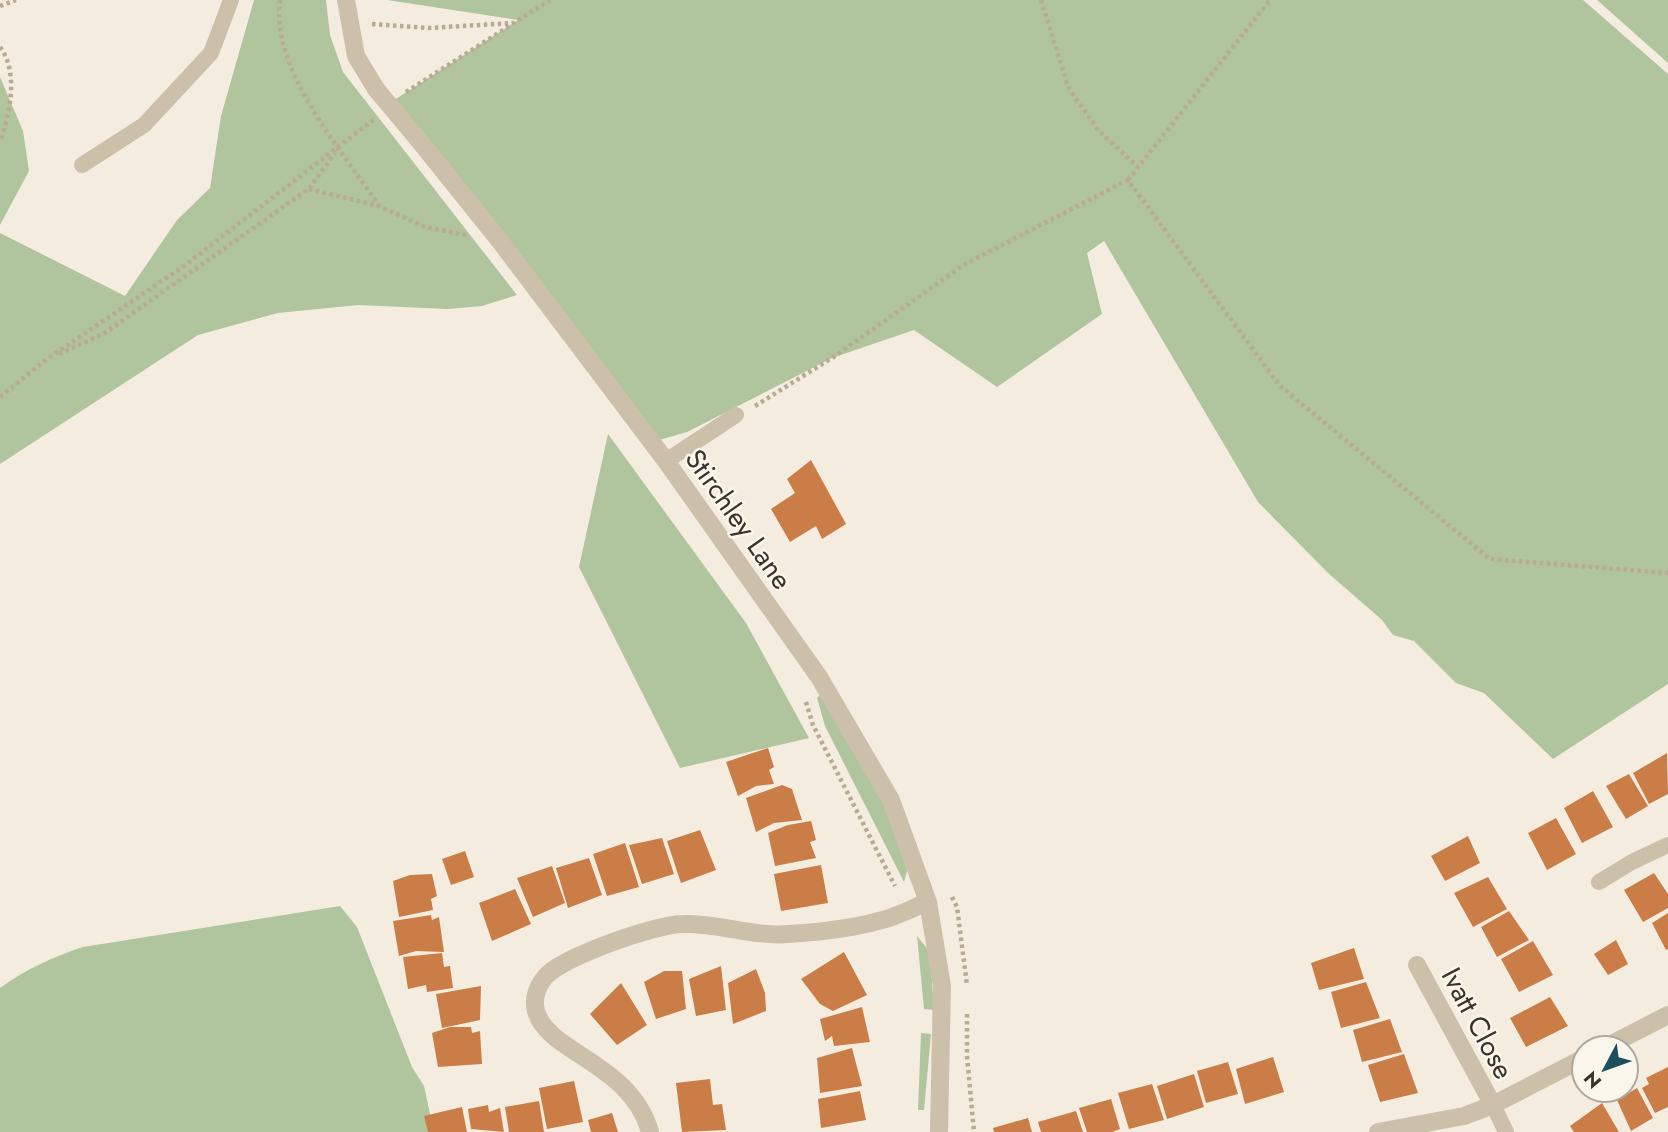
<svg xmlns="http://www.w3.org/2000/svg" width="1668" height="1132" font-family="Jost,sans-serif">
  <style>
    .green { fill: #b0c49e }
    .building { fill: #ca7d46 }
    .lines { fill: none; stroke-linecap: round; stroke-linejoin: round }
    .path { stroke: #b9aa94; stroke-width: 4.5; stroke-dasharray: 3.5 3.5; stroke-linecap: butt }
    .service { stroke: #cdc0aa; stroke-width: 16 }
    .minor { stroke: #cdc0aa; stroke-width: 18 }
    .minor-bridge { stroke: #cdc0aa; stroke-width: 18 }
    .labels { text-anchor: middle; stroke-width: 5; stroke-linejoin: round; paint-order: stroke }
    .street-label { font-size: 28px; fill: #3a322a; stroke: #fbf6ec }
  </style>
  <rect width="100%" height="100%" fill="#f4eddf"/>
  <path class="green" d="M254,0H326L330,35L343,72L517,295L482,306L448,309L358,305L278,313L198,335L0,464V233L125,296L177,220L210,188L221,116Z
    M387,0H1583L1668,74V684L1553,759L1484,693L1456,683L1414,641L1393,635L1382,620L1328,573L1258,502L1104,241L1087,253L1102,314L997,387L914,330L832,358L687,432L659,440L388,104L518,20Z
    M1597,0H1668V63Z
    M0,77L23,131L29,171L0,225Z
    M608,434L746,623L809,738L680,768L579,567Z
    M821,694L875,782L910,860L904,882L825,726L817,698Z
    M340,906L357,927L412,1067L424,1086L434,1132H0V988C26,969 53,957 83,947Z
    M917,936L930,952L934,1010L924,1009Z
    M921,1033L931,1034L924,1110H918Z"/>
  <path class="building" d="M811,460L846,524L822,539L816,526L790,542L771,509L795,493L787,479Z
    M768,748L774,767L769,770L774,784L756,786L738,796L726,762Z
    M1667,753L1668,794L1649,804L1633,773Z
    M1629,774L1648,806L1626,819L1606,786Z
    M782,785L792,789L802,820L774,823L756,832L746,798Z
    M1593,791L1613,827L1582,843L1564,808Z
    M1556,818L1576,854L1547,870L1528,833Z
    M811,821L816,840L810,842L816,858L775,866L768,833L788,825Z
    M700,830L716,870L681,883L667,841Z
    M1468,836L1480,863L1445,881L1431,856Z
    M662,838L674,874L642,884L629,845Z
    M625,843L639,887L607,896L593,854Z
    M465,851L474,877L451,885L442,859Z
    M589,858L602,895L568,908L556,868Z
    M821,865L828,903L781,911L774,874Z
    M552,866L565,903L533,917L517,878Z
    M1654,873L1668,894V908L1643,922L1624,890Z
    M432,874L437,896L431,899L433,910L399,917L393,881L410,875Z
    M1488,877L1507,909L1473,927L1454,893Z
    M515,889L531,924L492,941L479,903Z
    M1509,911L1529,940L1497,957L1481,927Z
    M1668,913V949L1666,950L1652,923Z
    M431,915L432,920L439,917L444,952L416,951L399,956L393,921Z
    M1616,940L1628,964L1608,975L1594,954Z
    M1533,941L1553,975L1519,992L1501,959Z
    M1354,948L1364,979L1319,990L1311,963Z
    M844,952L867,995L833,1011L820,1004L801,979Z
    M442,953L444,967L450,966L453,988L427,992L426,985L408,989L403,957Z
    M721,966L726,1010L696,1016L689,979Z
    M756,969L765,993L766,1011L733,1024L728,983Z
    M664,971H682L686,1009L656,1019L644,982Z
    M1366,982L1380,1018L1341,1028L1331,992Z
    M621,983L647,1025L617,1045L590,1014Z
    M481,986L480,1020L442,1028L436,994Z
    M1550,997L1568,1026L1526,1047L1510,1018Z
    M862,1007L870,1042L834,1046L832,1036L825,1041L820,1019Z
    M1390,1019L1402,1052L1362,1062L1353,1030Z
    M450,1027H471L472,1033L480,1031L482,1064L438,1067L432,1033Z
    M852,1048L862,1086L820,1093L817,1058Z
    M1404,1054L1418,1093L1380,1102L1368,1065Z
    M1273,1057L1284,1092L1245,1104L1236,1069Z
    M1228,1062L1238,1094L1206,1103L1197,1071Z
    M1668,1067V1107L1655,1113L1642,1088L1649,1084L1646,1078Z
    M1194,1074L1204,1107L1167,1119L1157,1086Z
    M710,1079L713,1105L722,1104L726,1130L682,1132L676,1083Z
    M574,1081L583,1122L547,1129L539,1088Z
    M1152,1084L1164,1120L1129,1129L1118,1093Z
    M1637,1088L1653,1118L1631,1131L1617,1100Z
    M860,1091L866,1120L821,1128L818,1099Z
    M1111,1099L1120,1129L1112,1132H1087L1079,1108Z
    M539,1101L544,1132H509L505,1107Z
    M1602,1103L1619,1132H1574L1570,1126Z
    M488,1105L489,1112L500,1108L504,1132L471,1129L468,1109Z
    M462,1107L467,1132H428L424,1116Z
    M1076,1111L1083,1132H1041L1038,1122Z
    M612,1113L618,1132H591L588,1120Z
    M1028,1118L1032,1132H994L993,1128Z"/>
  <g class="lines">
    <path class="path" d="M280,0C270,70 342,150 379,206
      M1041,0L1069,89L1099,131L1138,167
      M0,6L16,0
      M372,24L429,28L513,23
      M0,47C19,72 10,114 0,141
      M406,92L550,0
      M1128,180L1270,0
      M309,189L379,206L425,227L466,235
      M59,354L103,334L309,189L335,153
      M0,397L44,361L184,266L373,120
      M755,406L832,358L965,264L1128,180L1280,386L1490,559L1668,573
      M806,702L813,725L895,886
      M952,897L957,907L967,985
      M967,1014V1056L974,1132"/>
    <path class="service" d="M82,165L144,125L211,53L231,0
      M666,461L736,415
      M1599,882L1632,862L1668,845
      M1493,1105L1506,1132"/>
    <path class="minor" d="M346,0L356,56L376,89
      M422,144L499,240L666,461L819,677L891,800L928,902L942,986L939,1132
      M1417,965L1493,1105
      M1604,1048L1668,1015
      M650,1132C631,1063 547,1053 536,1011C533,999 537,987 545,977C562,957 656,924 683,924C719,923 752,937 789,934C821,932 858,928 889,918C902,914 915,907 928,902
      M1378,1132L1464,1116L1493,1105L1584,1058"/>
    <path class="minor-bridge" d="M376,89L422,144"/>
  </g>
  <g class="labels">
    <g class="street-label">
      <text transform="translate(739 519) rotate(55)" y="10">Stirchley Lane</text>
      <text transform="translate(1478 1023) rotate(62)" y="10">Ivatt Close</text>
    </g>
  </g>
  <g transform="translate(1605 1069) rotate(229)"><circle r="33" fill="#fbf6ec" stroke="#aea89e" stroke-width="2"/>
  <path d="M0-5L12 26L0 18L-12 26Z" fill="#1d4e5e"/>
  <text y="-10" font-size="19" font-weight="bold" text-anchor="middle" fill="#3a322a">N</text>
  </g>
</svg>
